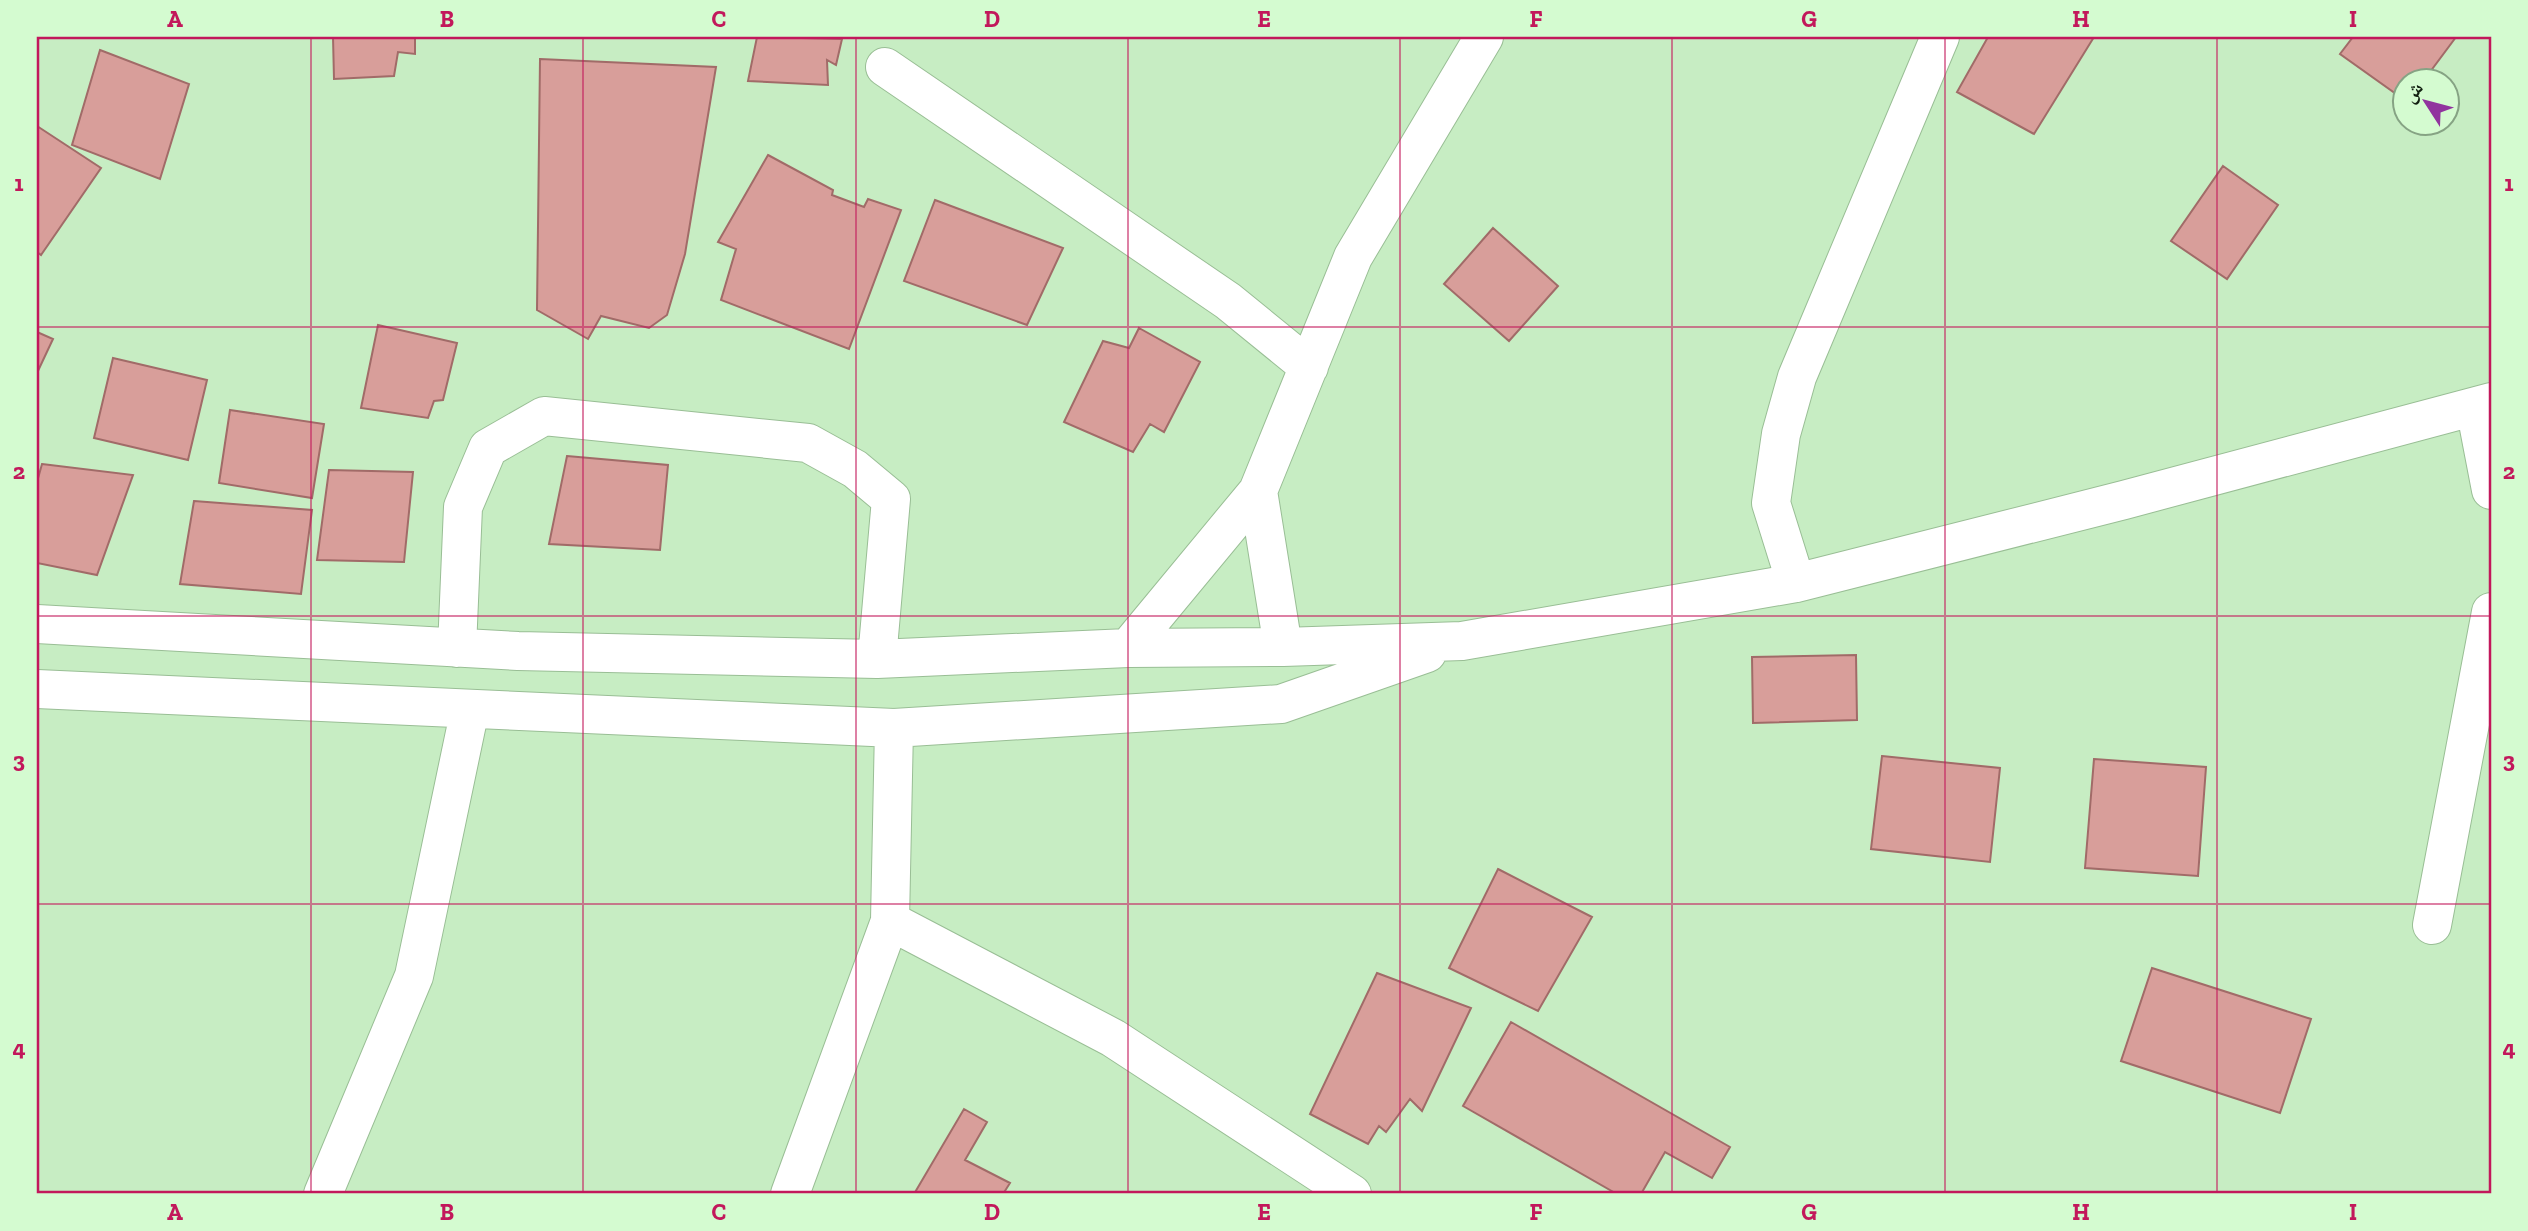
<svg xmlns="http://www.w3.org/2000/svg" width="2528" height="1231" font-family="'Zilla Slab','Noto Naskh Arabic',serif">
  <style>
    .building { fill: #d89e9a; stroke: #a16b68; stroke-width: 2 }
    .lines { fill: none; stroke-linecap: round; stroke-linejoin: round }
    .street-casing { stroke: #99be95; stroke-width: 40 }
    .street { stroke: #fff; stroke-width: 38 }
    .grid { fill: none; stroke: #c2185b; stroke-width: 2; stroke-opacity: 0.55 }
    .neatline { fill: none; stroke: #c2185b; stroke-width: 2.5 }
    .grid-label { font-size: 23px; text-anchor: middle; font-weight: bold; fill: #c2185b }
  </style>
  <rect width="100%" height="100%" fill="#c7edc3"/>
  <path class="building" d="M333,37H415V54L398,52L394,76L334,79Z
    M757,37L842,39L836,65L827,60L828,85L748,81Z
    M1988,37H2094L2034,134L1957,92Z
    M2353,37H2456L2424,80H2406V101L2340,54Z
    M100,50L189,84L160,179L72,145Z
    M540,59L716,67L685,254L667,315L649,328L601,316L588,339L537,310Z
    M37,126L101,168L41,255L37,252Z
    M768,155L833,190L832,195L864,207L868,199L901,210L849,349L721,300L736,249L718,242Z
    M2223,166L2278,205L2227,279L2171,241Z
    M935,200L1063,248L1027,325L904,281Z
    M1493,228L1558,286L1509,341L1444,284Z
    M378,325L457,343L443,400L434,401L428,418L361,408Z
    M1139,328L1200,362L1164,432L1150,424L1133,452L1064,422L1103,341L1129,348Z
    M37,332L53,339L37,373Z
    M113,358L207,380L188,460L94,438Z
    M230,410L324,424L312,498L219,483Z
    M567,456L668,465L660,550L549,544Z
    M42,464L133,475L97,575L37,563V482Z
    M329,470L413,472L404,562L317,560Z
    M194,501L312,510L301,594L180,584Z
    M1856,655L1857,720L1753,723L1752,657Z
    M1882,756L2000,768L1990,862L1871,849Z
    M2094,759L2206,767L2198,876L2085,868Z
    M1498,869L1592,917L1538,1011L1449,968Z
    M2152,968L2311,1019L2280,1113L2121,1061Z
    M1377,973L1471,1008L1422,1111L1410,1099L1386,1132L1379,1126L1368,1144L1310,1114Z
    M1511,1022L1730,1147L1712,1178L1665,1152L1641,1194H1617L1463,1106Z
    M964,1109L987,1122L965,1160L1010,1183L1003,1194H914Z"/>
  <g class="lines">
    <g class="street-casing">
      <path id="street" d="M885,67L1228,301L1309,367
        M2475,407L2491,490
        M1796,583L1771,503L1781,434L1797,377L1940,37
        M37,624L518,651L877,659L1128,648L1283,647L1462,641L1796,583L2124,500L2491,402
        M1283,647L1258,491L1353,257L1484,37
        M457,648L463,507L488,448L544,416L808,443L855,469L891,499L877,659
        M1128,648L1258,491
        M37,689L894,728L1281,704L1427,653
        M890,921L1113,1038L1352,1194
        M2432,925L2491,612
        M323,1194L414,976L470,709
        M790,1194L890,921L894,728"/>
    </g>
    <use href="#street" class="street"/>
  </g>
  <path class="grid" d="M311,37V1194M583,37V1194M856,37V1194M1128,37V1194M1400,37V1194M1672,37V1194M1945,37V1194M2217,37V1194M37,327H2491M37,616H2491M37,904H2491"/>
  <rect width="2528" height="1231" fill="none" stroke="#d4fbd0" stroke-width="77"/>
  <g transform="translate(2426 102) rotate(306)"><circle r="33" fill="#d4fbd0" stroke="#86a384" stroke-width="2"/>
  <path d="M0-5L12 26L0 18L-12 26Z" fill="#91349e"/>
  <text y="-10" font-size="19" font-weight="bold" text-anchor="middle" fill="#122011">ش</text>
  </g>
  <rect x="38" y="38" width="2452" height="1154" class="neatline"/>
  <g class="grid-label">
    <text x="175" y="27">A</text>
    <text x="447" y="27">B</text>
    <text x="719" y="27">C</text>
    <text x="992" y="27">D</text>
    <text x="1264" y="27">E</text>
    <text x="1536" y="27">F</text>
    <text x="1809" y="27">G</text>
    <text x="2081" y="27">H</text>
    <text x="2353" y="27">I</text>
    <text x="19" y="191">1</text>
    <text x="2509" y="191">1</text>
    <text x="19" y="479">2</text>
    <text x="2509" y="479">2</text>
    <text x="19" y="768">3</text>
    <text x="2509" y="768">3</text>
    <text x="19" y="1056">4</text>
    <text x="2509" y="1056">4</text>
    <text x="175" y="1220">A</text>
    <text x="447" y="1220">B</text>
    <text x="719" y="1220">C</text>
    <text x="992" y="1220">D</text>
    <text x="1264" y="1220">E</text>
    <text x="1536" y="1220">F</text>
    <text x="1809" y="1220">G</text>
    <text x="2081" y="1220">H</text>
    <text x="2353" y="1220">I</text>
  </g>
</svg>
